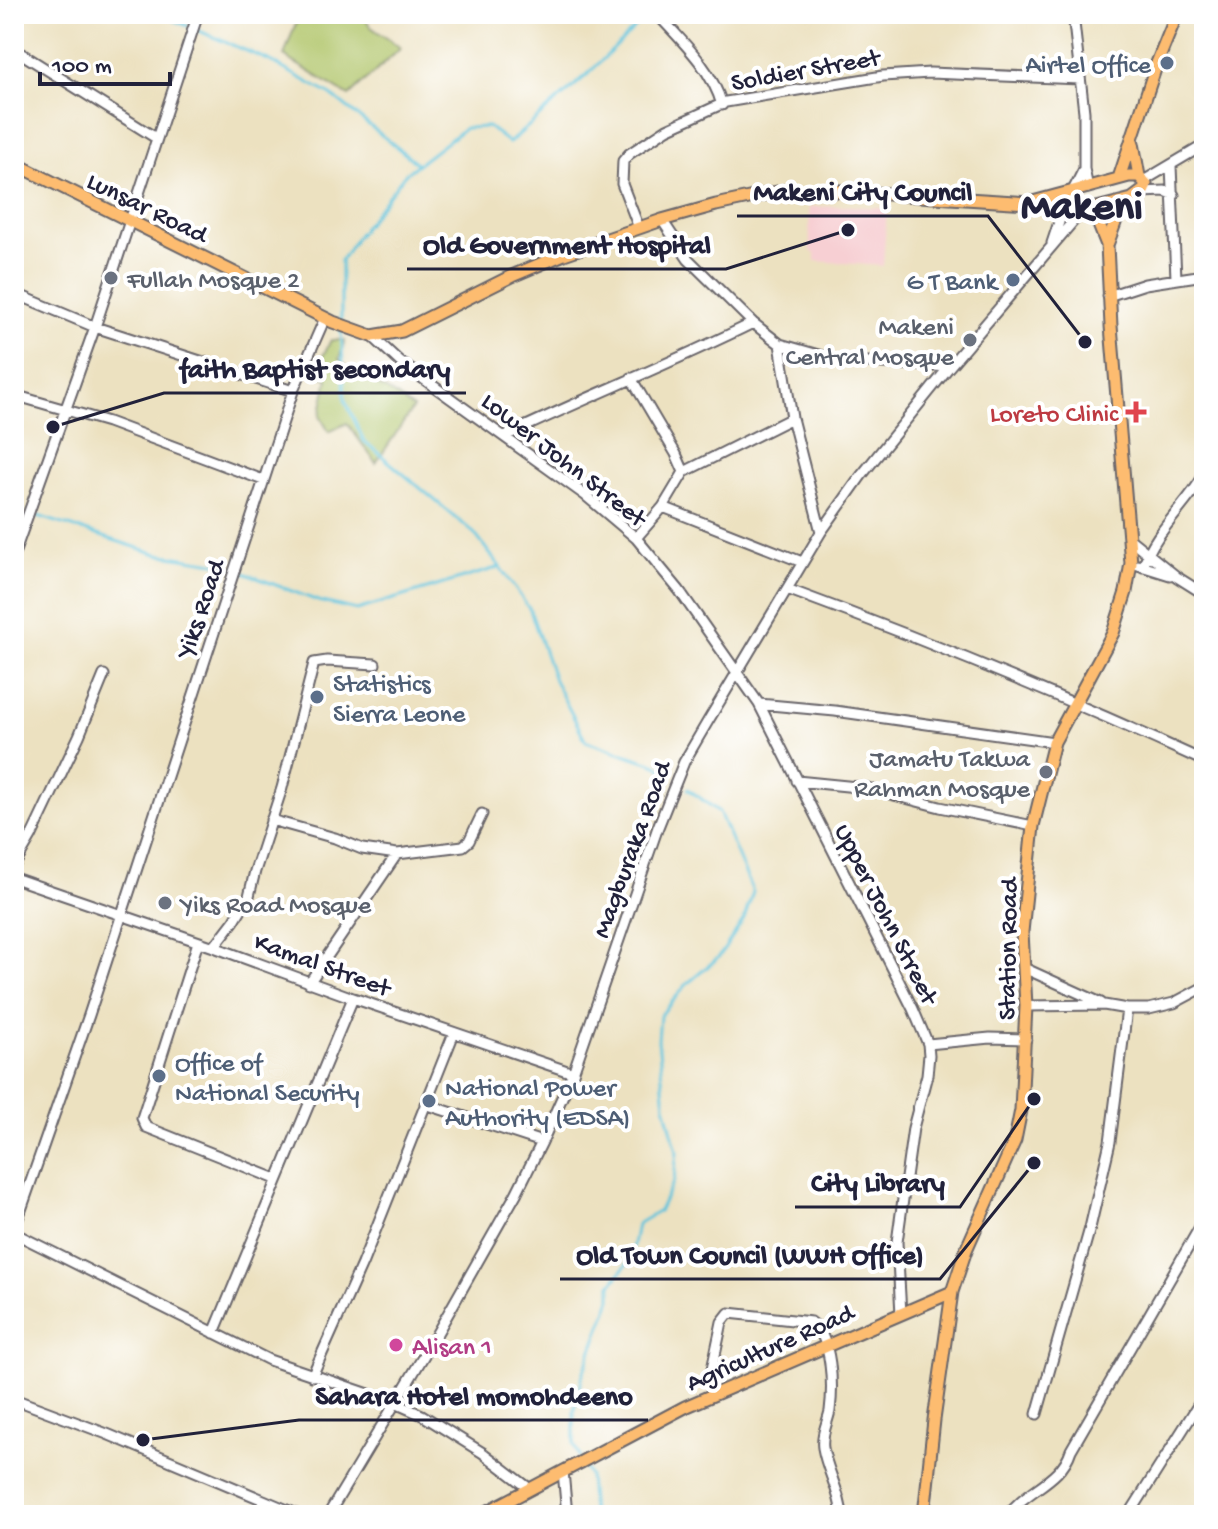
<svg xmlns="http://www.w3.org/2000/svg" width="1218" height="1529" font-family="'Gochi Hand',sans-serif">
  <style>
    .built { fill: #f7cfd3 }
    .green { fill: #b0c569; stroke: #697452; stroke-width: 2 }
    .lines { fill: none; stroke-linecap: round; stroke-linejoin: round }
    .stream { stroke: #5ec3db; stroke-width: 3 }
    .minor-casing { stroke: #69656a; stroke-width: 13 }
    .major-casing { stroke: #69656a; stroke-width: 15 }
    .minor { stroke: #fff; stroke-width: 9 }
    .major { stroke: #fdbc70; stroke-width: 11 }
    .service-dot { fill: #5c6f8a; stroke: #fff; stroke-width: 3 }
    .worship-dot { fill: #6b7280; stroke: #fff; stroke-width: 3 }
    .health-dot { fill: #e0444e; stroke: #fff; stroke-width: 3 }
    .hotel-dot { fill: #d1479c; stroke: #fff; stroke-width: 3 }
    .labels { text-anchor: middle; stroke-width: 8; stroke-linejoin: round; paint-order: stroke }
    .service-label { font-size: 26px; fill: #4e5e75; stroke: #fff; text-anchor: start }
    .street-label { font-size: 26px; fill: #22223b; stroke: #fff }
    .worship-label { font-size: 26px; fill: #5b616d; stroke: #fff; text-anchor: start }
    .health-label { font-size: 26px; fill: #be3a42; stroke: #fff; text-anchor: end }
    .hotel-label { font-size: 26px; fill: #b23c85; stroke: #fff; text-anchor: start }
    .town-label { font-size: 42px; font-weight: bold; fill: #22223b; stroke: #fff }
    .leader { fill: none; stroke: #22223b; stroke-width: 3 }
    .callout-dot { fill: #22223b; stroke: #fff; stroke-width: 3 }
    .callout-label { font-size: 28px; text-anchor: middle; font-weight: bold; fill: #22223b; stroke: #fff; stroke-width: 8; stroke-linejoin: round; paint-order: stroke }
  </style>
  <rect width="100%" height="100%" fill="#fff"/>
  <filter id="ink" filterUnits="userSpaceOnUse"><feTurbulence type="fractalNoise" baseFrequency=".0125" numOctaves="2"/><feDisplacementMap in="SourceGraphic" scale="16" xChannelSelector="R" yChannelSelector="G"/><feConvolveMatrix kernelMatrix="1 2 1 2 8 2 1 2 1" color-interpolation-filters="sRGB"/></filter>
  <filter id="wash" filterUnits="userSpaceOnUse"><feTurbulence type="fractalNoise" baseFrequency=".006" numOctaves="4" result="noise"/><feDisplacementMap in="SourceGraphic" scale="32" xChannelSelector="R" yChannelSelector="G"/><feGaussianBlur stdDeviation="1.8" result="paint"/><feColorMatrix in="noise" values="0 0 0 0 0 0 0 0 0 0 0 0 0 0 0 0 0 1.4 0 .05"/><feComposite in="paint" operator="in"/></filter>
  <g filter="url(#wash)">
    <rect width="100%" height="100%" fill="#ece1c0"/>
    <path class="built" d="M850,206L887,209L883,266L815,261V254L810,250L809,207Z"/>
    <path class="green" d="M299,14H362L371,27L401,48L349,96L284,56Z
      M331,340H345L339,359C357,378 372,381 393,394C401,398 403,403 413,408L376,463L347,423L329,432L320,416L328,379L314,373Z"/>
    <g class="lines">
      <path class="stream" d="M159,14L188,26
        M197,30L268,60L331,95L418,164
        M341,321V260L359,234L405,174L465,128L488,127L509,143L588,74L649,14
        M341,329L345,400L364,441L474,533L500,567L530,610L554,680L586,741L657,765L664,771
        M14,507L23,511
        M35,515L157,554L221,564L231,568
        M239,571L318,601L357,610L500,567
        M580,1457L574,1444V1412L583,1374L611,1299V1285L630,1260L637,1224L659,1211L674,1180L677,1152L665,1105L658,1040L660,1016L688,983L719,957L744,919L753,892L719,812L688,789
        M583,1464L589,1476L592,1515"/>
    </g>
  </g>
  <g filter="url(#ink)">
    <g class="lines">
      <g class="minor-casing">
        <path id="minor" d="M657,14C682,41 712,69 722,105
          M1073,14L1084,112V169L1088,188
          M14,49L156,138
          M1171,166L1176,278
          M1145,180L1204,145
          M1142,192L1165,191L1174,195
          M662,220L688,259L753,323L780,344L836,360L949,367
          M639,228L622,184L623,161L629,154L667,129L726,102L883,76L930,73L1080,79
          M1052,243L1063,210L1084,169
          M14,293L95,327L293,391
          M1108,296L1145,284L1204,275
          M372,336L400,362L585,495L636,538L679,590L759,704L913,1009L928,1044L929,1055L927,1075L913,1128L897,1242L901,1314
          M780,344L792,418L821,532
          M631,378L676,454L684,472
          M14,395L108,422L263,480
          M505,436C587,397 672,363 753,323
          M663,507L802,562
          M636,538L663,507L684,472L792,418
          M1131,540L1177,577L1204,594
          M14,554L95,327L198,14
          M1138,565L1170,575
          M1143,567C1155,530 1185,508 1204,475
          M787,589C928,641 1067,698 1204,761
          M759,704L835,711L1054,742
          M797,781L867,788L940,807L1033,826
          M271,820L335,838L362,849L397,854L463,846L469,841L482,814
          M14,866L31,837L79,736L104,675
          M14,878L214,947L353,998L573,1073
          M198,942L142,1118L146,1127L276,1179
          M214,947L234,921L249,896L255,871L282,788L314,663L327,661L375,664
          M1024,968L1101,1003
          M309,983L397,854
          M1026,1006L1104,1005L1127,1009H1149L1174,1003L1204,987
          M928,1044L990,1038L1026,1039
          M425,1104L542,1142
          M14,1230L89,1015L293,391L325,318
          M14,1233L269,1360L395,1403L422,1415L483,1453L530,1489
          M214,1333L353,998
          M711,1374L722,1322L729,1313L811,1322C833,1337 833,1387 830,1411C827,1424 821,1435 823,1448C827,1471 840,1491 842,1515
          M312,1376L362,1264L454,1033
          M14,1399L107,1434L299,1515
          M1037,1414L1090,1228L1110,1142L1127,1009
          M563,1471L567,1515
          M328,1515L432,1342L516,1194L542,1142L573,1073L658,827L684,762L708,721L821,532L861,476L949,367L1081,212
          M1008,1515C1026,1489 1061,1482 1071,1450L1204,1220
          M1129,1515L1204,1396"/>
      </g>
      <g class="major-casing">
        <path id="major" d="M1133,143L1139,176
          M14,163L333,322L372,336L402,331L512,276L564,254L662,220L716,205L782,191H841L1029,203L1081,212L1132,199L1144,190L1146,184L1139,176H1129L1029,203
          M1119,178L1157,63L1177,14
          M1107,245L1115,223L1118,204
          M481,1515L685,1407L952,1292
          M924,1515L934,1420L952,1292L966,1250L1015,1140L1021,1110L1026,1006L1022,932L1033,826L1054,742L1113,633L1126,592L1131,563L1111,326L1107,245L1093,210"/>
      </g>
      <use href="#minor" class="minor"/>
      <use href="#major" class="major"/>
    </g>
  </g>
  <g class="service-dot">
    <circle cx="1167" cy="63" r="8"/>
    <circle cx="1013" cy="280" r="8"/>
    <circle cx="317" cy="697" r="8"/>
    <circle cx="159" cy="1076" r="8"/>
    <circle cx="429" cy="1101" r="8"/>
  </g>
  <g class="worship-dot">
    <circle cx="111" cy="278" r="8"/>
    <circle cx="970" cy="340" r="8"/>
    <circle cx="1046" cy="772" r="8"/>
    <circle cx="165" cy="903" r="8"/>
  </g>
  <path class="health-dot" d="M1132 400h8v8h8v8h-8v8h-8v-8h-8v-8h8z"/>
  <circle class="hotel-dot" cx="396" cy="1345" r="8"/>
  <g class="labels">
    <g class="service-label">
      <text x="1151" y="72" text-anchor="end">Airtel Office</text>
      <text x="997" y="289" text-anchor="end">G T Bank</text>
      <text x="333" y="691">Statistics<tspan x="333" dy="30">Sierra Leone</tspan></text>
      <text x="175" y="1070">Office of<tspan x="175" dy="30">National Security</tspan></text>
      <text x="445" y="1095">National Power<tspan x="445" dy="30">Authority (EDSA)</tspan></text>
    </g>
    <g class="street-label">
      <text transform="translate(805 68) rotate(-10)" y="9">Soldier Street</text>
      <text transform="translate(148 206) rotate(26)" y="9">Lunsar Road</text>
      <text transform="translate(565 458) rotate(38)" y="9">Lower John Street</text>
      <text transform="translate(199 608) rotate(-71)" y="9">Yiks Road</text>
      <text transform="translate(630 849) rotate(-70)" y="9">Magburaka Road</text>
      <text transform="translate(888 913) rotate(63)" y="9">Upper John Street</text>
      <text transform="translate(1006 949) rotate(-89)" y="9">Station Road</text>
      <text transform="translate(323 963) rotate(20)" y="9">Kamal Street</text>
      <text transform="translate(769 1346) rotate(-24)" y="9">Agriculture Road</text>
    </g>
    <g class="worship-label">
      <text x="127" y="287">Fullah Mosque 2</text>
      <text x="954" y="334" text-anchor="end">Makeni<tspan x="954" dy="30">Central Mosque</tspan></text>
      <text x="1030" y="766" text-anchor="end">Jamatu Takwa<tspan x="1030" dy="30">Rahman Mosque</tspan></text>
      <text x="181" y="912">Yiks Road Mosque</text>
    </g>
    <g class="health-label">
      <text x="1118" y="421">Loreto Clinic</text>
    </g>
    <g class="hotel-label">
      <text x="412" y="1354">Alisan 1</text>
    </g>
    <g class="town-label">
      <text x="1082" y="217">Makeni</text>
    </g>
  </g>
  <path class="leader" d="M1085 342L988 216H737M848 230L726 269H407M53 427L164 393H466M1034 1099L960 1207H795M1034 1163L940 1279H560M143 1440L299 1420H648"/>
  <g class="callout-dot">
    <circle cx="1085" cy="342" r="8"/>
    <circle cx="848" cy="230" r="8"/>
    <circle cx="53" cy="427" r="8"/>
    <circle cx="1034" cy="1099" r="8"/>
    <circle cx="1034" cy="1163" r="8"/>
    <circle cx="143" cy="1440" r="8"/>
  </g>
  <g class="callout-label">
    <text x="863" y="200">Makeni City Council</text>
    <text x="567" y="253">Old Government Hospital</text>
    <text x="315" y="377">faith Baptist secondary</text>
    <text x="878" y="1191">City Library</text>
    <text x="750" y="1263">Old Town Council (WWH Office)</text>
    <text x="474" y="1404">Sahara Hotel momohdeeno</text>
  </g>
  <rect width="1218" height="1529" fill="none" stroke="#fff" stroke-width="48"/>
  <path d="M40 72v12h130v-12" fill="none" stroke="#22223b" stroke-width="4"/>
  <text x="52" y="72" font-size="24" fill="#22223b" stroke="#ffffff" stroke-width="6" paint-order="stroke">100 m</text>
</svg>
